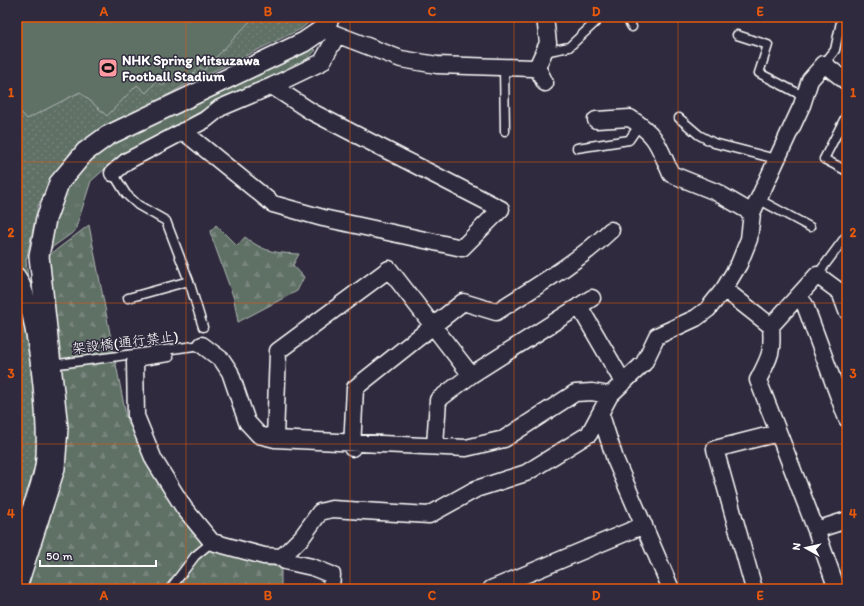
<svg xmlns="http://www.w3.org/2000/svg" width="864" height="606" font-family="Itim,'Klee One',sans-serif">
  <style>
    .grass { fill: url(#grass-tufts); stroke: #afb7b2 }
    .forest { fill: url(#forest-firs); stroke: #afb7b2 }
    .park { fill: url(#park-dots); stroke: #afb7b2 }
    .garden { fill: #5f6f65; stroke: #afb7b2 }
    .lines { fill: none; stroke-linecap: round; stroke-linejoin: round }
    .service-casing { stroke: #fff; stroke-width: 11 }
    .minor-casing { stroke: #fff; stroke-width: 19 }
    .tertiary-casing { stroke: #fff; stroke-width: 22 }
    .service { stroke: #2f2a3d; stroke-width: 8 }
    .minor { stroke: #2f2a3d; stroke-width: 16 }
    .tertiary { stroke: #2f2a3d; stroke-width: 19 }
    .grid { fill: none; stroke: #e8590c; stroke-width: 1; stroke-opacity: 0.55 }
    .labels { text-anchor: middle; stroke-width: 3; stroke-linejoin: round; paint-order: stroke }
    .poi-label { font-size: 14px; font-weight: bold; fill: #fff; stroke: #2f2a3d; text-anchor: start }
    .street-label { font-size: 14px; fill: #fff; stroke: #2f2a3d }
    .neatline { fill: none; stroke: #e8590c; stroke-width: 1.5 }
    .grid-label { font-size: 13px; text-anchor: middle; font-weight: bold; fill: #e8590c }
  </style>
  <defs>
    <pattern id="grass-tufts" width="24" height="20" patternUnits="userSpaceOnUse"><rect width="24" height="20" fill="#5f6f65"/><path d="M3 7l-1-3M5 7V3M7 7l1-3M15 17l-1-3M17 17v-4M19 17l1-3" fill="none" stroke="#77857c"/></pattern>
    <pattern id="forest-firs" width="22" height="20" patternUnits="userSpaceOnUse"><rect width="22" height="20" fill="#5f6f65"/><path d="M5 1l3.5 6h-7zM16 11l3.5 6h-7z" fill="#77857c"/></pattern>
    <pattern id="park-dots" width="8" height="8" patternUnits="userSpaceOnUse"><rect width="8" height="8" fill="#5f6f65"/><path d="M2 2h.1M6 6h.1" fill="none" stroke="#77857c" stroke-width="1.8" stroke-linecap="round"/></pattern>
  </defs>
  <rect width="100%" height="100%" fill="#2f2a3d"/>
  <filter id="ink" filterUnits="userSpaceOnUse"><feTurbulence type="fractalNoise" baseFrequency=".025" numOctaves="2"/><feDisplacementMap in="SourceGraphic" scale="8" xChannelSelector="R" yChannelSelector="G"/><feConvolveMatrix kernelMatrix="1 2 1 2 8 2 1 2 1" color-interpolation-filters="sRGB"/></filter>
  <g filter="url(#ink)">
    <path class="grass" d="M307,46L316,50L298,69L219,101L128,153L106,168L91,181L75,231L43,254L62,186L88,154L185,105L244,81L247,73Z"/>
    <path class="forest" d="M89,225L127,421L193,524L213,550L281,568V589H23L43,260Z
      M216,225L237,246L245,237C264,252 275,253 299,254L293,265L304,277L297,291L238,322L234,299L210,232Z"/>
    <path class="park" d="M17,17H315L301,29L185,85L71,151L38,205L26,261L48,446L17,554Z"/>
    <path class="garden" d="M17,17H254L204,70L200,67L190,77L186,73L180,80L177,78L175,81L171,78L163,86L157,81L146,93L137,85L107,116L80,92L27,119L17,108Z"/>
    <g class="lines">
      <g class="service-casing">
        <path id="service" d="M626,17L632,27
          M737,35L768,45L759,73L805,97
          M544,52L569,47L601,17
          M824,64L835,50L842,17
          M504,68L505,131
          M847,114L824,159L847,171
          M679,118L699,135L714,143L776,159
          M577,148L629,140L640,124
          M113,173L126,194L138,205L166,221L189,281L203,327
          M758,199L810,227
          M821,270L847,235
          M128,298L189,281
          M135,362L169,357
          M51,365L202,345
          M170,589L195,556L212,542"/>
      </g>
      <g class="minor-casing">
        <path id="minor" d="M328,31L401,59L437,65L533,68L537,67L545,83
          M537,67L548,43L545,17
          M596,120L630,118C658,136 658,145 671,174L716,192L752,213
          M183,131L273,204L323,218L462,248L501,209L312,112L272,86
          M113,173L127,161L205,120L220,108L272,86L322,62L337,35
          M17,276C36,302 50,436 43,469C38,494 26,520 17,544
          M724,289L771,326C773,352 770,357 758,380L816,530L837,589
          M798,296L805,305L847,419
          M579,306L623,382
          M771,326L817,275L840,292L847,311
          M202,345L222,360L230,372L247,422L259,435L275,439L466,448L504,439L575,393L592,392L610,395
          M135,362L136,416L154,460L184,508L212,542L264,556L282,557L302,537L320,512L332,509L429,515L476,489L526,473L589,434L610,395L644,363L657,336L696,318L708,309L724,289L739,264L749,239L752,213L802,105L810,80L824,64L847,82
          M471,375L592,298
          M601,415L615,459L671,589
          M275,439L278,351L389,269L471,375L438,400L435,446
          M352,448L355,388L463,302L496,312C535,287 577,263 611,230
          M816,530L847,520
          M282,557L285,561L312,567L332,575L331,589
          M491,589L644,525
          M754,589L715,449L778,433"/>
      </g>
      <g class="tertiary-casing">
        <path id="tertiary" d="M17,587L55,468L58,428L39,256L46,219L59,183L85,152L107,136L304,42L323,29L330,17"/>
      </g>
      <use href="#service" class="service"/>
      <use href="#minor" class="minor"/>
      <use href="#tertiary" class="tertiary"/>
    </g>
  </g>
  <path class="grid" d="M186,17V589M350,17V589M514,17V589M678,17V589M17,162H847M17,303H847M17,444H847"/>
  <defs>
    <g id="stadium-square" transform="scale(1)"><rect x="-9" y="-9" width="18" height="18" rx="4" fill="#ff9aa2" stroke="#2f2a3d"/><path d="M0-5a6.5 5 0 1 0 0 10a6.5 5 0 1 0 0-10ZM-3.5-1.8h7v3.6h-7Z" fill="#111"/></g>
  </defs>
  <g fill-rule="evenodd">
    <use href="#stadium-square" x="108" y="68"/>
  </g>
  <g class="labels">
    <g class="poi-label">
      <text x="122" y="65">NHK Spring Mitsuzawa<tspan x="122" dy="16">Football Stadium</tspan></text>
    </g>
    <g class="street-label">
      <text transform="translate(125 342) rotate(-7)" y="5">架設橋(通行禁止)</text>
    </g>
  </g>
  <rect width="864" height="606" fill="none" stroke="#2f2a3d" stroke-width="44"/>
  <g transform="translate(806 548) rotate(278)" stroke="#2f2a3d" stroke-width="3" paint-order="stroke">
  <path d="M0-3L7 15L0 10L-7 15Z" fill="#ffffff"/>
  <text y="-6" font-size="11" font-weight="bold" text-anchor="middle" fill="#ffffff">N</text>
  </g>
  <path d="M40 560v6h116v-6" fill="none" stroke="#ffffff" stroke-width="2"/>
  <text x="46" y="560" font-size="12" fill="#ffffff" stroke="#2f2a3d" stroke-width="3" paint-order="stroke">50 m</text>
  <rect x="22" y="22" width="820" height="562" class="neatline"/>
  <g class="grid-label">
    <text x="104" y="16">A</text>
    <text x="268" y="16">B</text>
    <text x="432" y="16">C</text>
    <text x="596" y="16">D</text>
    <text x="760" y="16">E</text>
    <text x="11" y="97">1</text>
    <text x="853" y="97">1</text>
    <text x="11" y="237">2</text>
    <text x="853" y="237">2</text>
    <text x="11" y="378">3</text>
    <text x="853" y="378">3</text>
    <text x="11" y="518">4</text>
    <text x="853" y="518">4</text>
    <text x="104" y="600">A</text>
    <text x="268" y="600">B</text>
    <text x="432" y="600">C</text>
    <text x="596" y="600">D</text>
    <text x="760" y="600">E</text>
  </g>
</svg>
